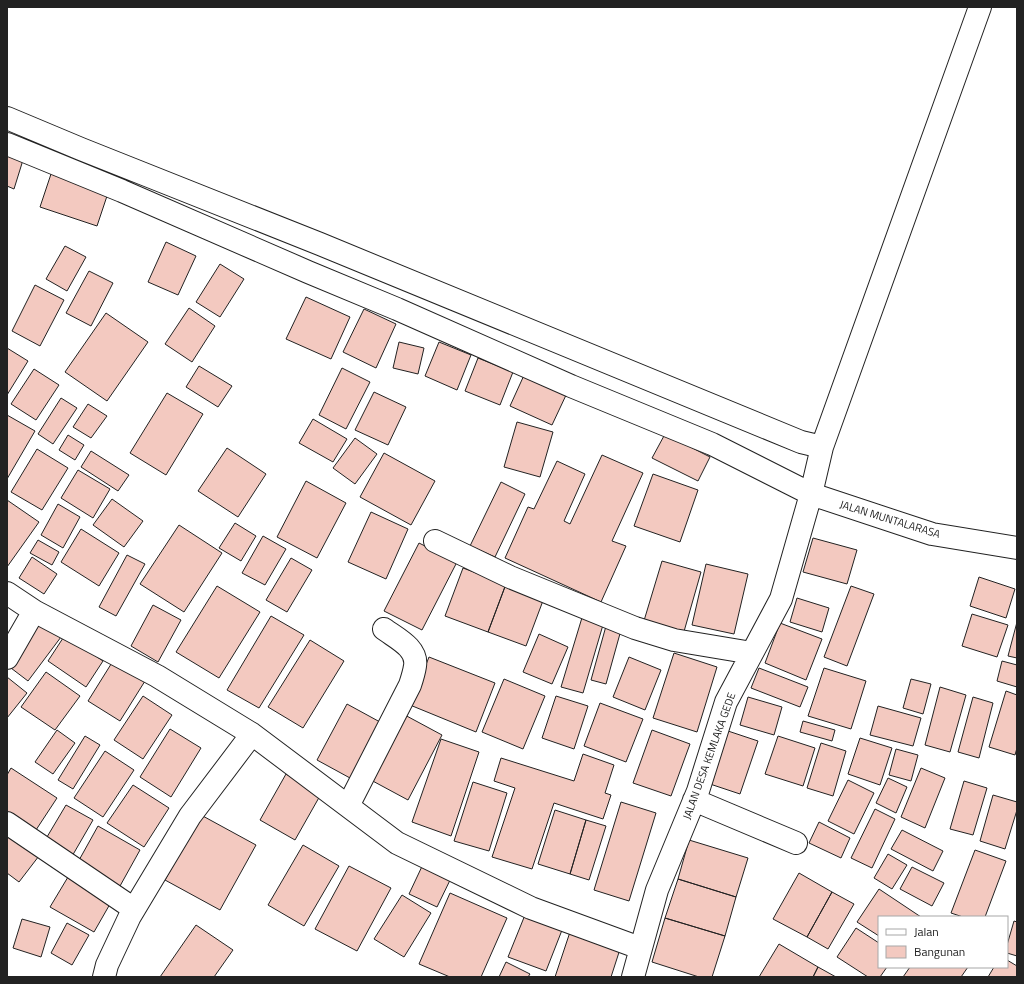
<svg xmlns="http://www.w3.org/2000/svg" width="1024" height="984" font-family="'Titillium Web',sans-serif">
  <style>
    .building { fill: #f3c9c0; stroke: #222 }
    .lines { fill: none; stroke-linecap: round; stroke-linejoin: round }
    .street-casing { stroke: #222; stroke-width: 24 }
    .street { stroke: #fff; stroke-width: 22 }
    .labels { text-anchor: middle; stroke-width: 3; stroke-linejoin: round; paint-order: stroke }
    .street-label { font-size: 11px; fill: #222; stroke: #fff }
  </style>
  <rect width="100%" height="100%" fill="#fff"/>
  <path class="building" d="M7,155L23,160L14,189L7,186Z
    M52,171L109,190L97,226L40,207Z
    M166,242L196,256L178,295L148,282Z
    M65,246L86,257L67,291L46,279Z
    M220,264L244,279L220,317L196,302Z
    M89,271L113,283L91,326L66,313Z
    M35,285L64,300L40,346L12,331Z
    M306,297L350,317L331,359L286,339Z
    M189,308L215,326L192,362L165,344Z
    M364,309L396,324L376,368L343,352Z
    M106,313L148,342L107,401L65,372Z
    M399,342L424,348L418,374L393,368Z
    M439,342L471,355L457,390L425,376Z
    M7,348L28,361L7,395Z
    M478,358L513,372L500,405L465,391Z
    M199,366L232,386L218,407L186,387Z
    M342,368L370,382L346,429L319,415Z
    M34,369L59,385L36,420L11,404Z
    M525,373L567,393L552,425L510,406Z
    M374,392L406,407L388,445L355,430Z
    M167,393L203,414L166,475L130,453Z
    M61,398L77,408L53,444L38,434Z
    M88,404L107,416L91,438L73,427Z
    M7,415L35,431L7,479Z
    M313,419L347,439L333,462L299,443Z
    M517,422L553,432L540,477L504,467Z
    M665,434L710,457L698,481L652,458Z
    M68,435L84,445L75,460L59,450Z
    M355,438L377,454L355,484L333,468Z
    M227,448L266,474L238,517L198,491Z
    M37,449L68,468L42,510L11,492Z
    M91,451L129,475L118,491L81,467Z
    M384,453L435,481L411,525L360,497Z
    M602,455L643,473L612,541L626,546L601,602L505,558L528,507L534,509L557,461L585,474L564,521L570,524Z
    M78,470L110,489L93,518L61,498Z
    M653,474L698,490L680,542L634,526Z
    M306,481L346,503L317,558L277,537Z
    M501,482L525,494L495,557L470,546Z
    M112,499L143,521L124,547L93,525Z
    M7,500L39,522L7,567Z
    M58,504L80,517L63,548L41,535Z
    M371,512L408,529L386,579L348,562Z
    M235,523L256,536L241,561L219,548Z
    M179,525L222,553L184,612L140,584Z
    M81,529L119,553L99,586L61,562Z
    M263,536L286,549L265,585L242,573Z
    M813,538L857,550L847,584L803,572Z
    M38,540L59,552L52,565L30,553Z
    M419,543L457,562L422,630L384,611Z
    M127,555L145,564L116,616L99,607Z
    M32,557L57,574L44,594L19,578Z
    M291,558L312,570L287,612L266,600Z
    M662,561L701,572L683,635L643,624Z
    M706,564L748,574L734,634L692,625Z
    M463,568L506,584L488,632L445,616Z
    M979,577L1015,589L1006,618L970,606Z
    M506,584L544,598L526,646L488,632Z
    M217,586L260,612L219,678L176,652Z
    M851,586L874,594L847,666L824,657Z
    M797,598L829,608L822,632L790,622Z
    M153,605L181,620L158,662L131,646Z
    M584,611L605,618L583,693L561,687Z
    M972,614L1008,625L997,657L962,646Z
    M271,616L304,635L259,708L227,690Z
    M39,620L61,637L28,681L7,665Z
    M1017,622V658L1008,656Z
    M780,623L822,639L806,680L765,663Z
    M606,626L621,630L606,684L591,680Z
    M539,634L568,647L552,684L523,672Z
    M65,635L103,661L86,687L48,661Z
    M310,640L344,661L303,728L268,707Z
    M674,653L717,667L697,732L653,718Z
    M429,657L495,683L476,732L410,705Z
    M629,657L661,670L645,710L613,697Z
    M113,661L145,681L120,721L88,701Z
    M1002,661L1017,665V687L997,681Z
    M759,668L808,687L800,707L751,688Z
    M824,668L866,681L851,729L808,716Z
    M46,672L80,696L55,730L21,707Z
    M7,677L27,693L7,718Z
    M504,679L545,696L523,749L482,732Z
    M911,679L931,684L923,714L903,708Z
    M940,687L966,695L950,752L925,745Z
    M1006,691L1017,695V748L1015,755L989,747Z
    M143,696L172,715L143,759L114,740Z
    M556,696L588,706L574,749L542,738Z
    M748,697L782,707L774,735L740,725Z
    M973,697L993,703L979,758L958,752Z
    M600,703L643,719L626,762L584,746Z
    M347,704L380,722L350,778L317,760Z
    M878,706L921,718L913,746L870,735Z
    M403,714L442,735L408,800L369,779Z
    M803,721L835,730L832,741L800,732Z
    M170,729L201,748L171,797L140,777Z
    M57,730L75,743L53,774L35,762Z
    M652,730L690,744L671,796L633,783Z
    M728,731L758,741L740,794L710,784Z
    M85,736L100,745L73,789L58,780Z
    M778,736L815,748L803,786L765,774Z
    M860,738L892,748L880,785L848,774Z
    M441,739L479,752L451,836L412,822Z
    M821,743L846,751L833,796L807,788Z
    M896,749L918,755L911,781L889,775Z
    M105,751L134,770L103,817L74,798Z
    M583,754L614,765L605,793L611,795L603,819L554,803L532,869L492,857L515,788L494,781L501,758L574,781Z
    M11,768L57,798L34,833L7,814V775Z
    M921,768L945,778L925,828L901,817Z
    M286,774L321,794L295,840L260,820Z
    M888,778L907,787L896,813L876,803Z
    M848,780L874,793L854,834L828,821Z
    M964,781L987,788L973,835L950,829Z
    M473,782L507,793L489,851L454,841Z
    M133,785L169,808L144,847L107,823Z
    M993,795L1017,802V810L1005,849L980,841Z
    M621,802L656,813L629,901L594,890Z
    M66,805L93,820L71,858L44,842Z
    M875,809L895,819L872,868L851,858Z
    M555,810L586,820L570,874L538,864Z
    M201,815L256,845L220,910L165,880Z
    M586,820L606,826L589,880L570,874Z
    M819,822L850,838L841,858L809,843Z
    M7,825L42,852L19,882L7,873Z
    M98,826L140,850L120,886L78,862Z
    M902,830L943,851L933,871L891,849Z
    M689,840L748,858L736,897L678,879Z
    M303,845L339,866L304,926L268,905Z
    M975,850L1006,861L985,917H963L951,913Z
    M888,854L907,865L892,889L874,878Z
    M425,860L453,874L437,907L409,894Z
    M349,866L391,888L357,951L315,929Z
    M912,867L944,883L932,906L900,889Z
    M71,872L114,897L94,932L50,907Z
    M799,873L832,892L807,937L773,919Z
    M678,879L736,897L725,936L665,918Z
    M879,889L921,917H879V936L857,922Z
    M832,892L854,904L828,949L807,937Z
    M450,893L507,918L481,977H450L419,964Z
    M402,895L431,913L404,957L374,939Z
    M527,910L564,925L546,971L508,957Z
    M665,918L725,936L712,977H699L652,962Z
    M22,919L50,927L41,957L13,948Z
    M1014,921L1017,922V956L1007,953V945Z
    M67,923L89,935L72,965L51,953Z
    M196,925L233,950L214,977H160Z
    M572,926L622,943L611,977H555Z
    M856,928L879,943V967H887L880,977H868L837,957Z
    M779,944L818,967L813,977H759Z
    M1007,960L1017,966V977H988L994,967H1007Z
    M506,962L530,974L528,977H499Z
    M818,967L836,977H813Z
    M910,967H968L961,977H903Z"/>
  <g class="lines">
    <g class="street-casing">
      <path id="street" d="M7,118L81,149L320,244L801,442L822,447L811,494L781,599L726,702L698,791L657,890L633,977
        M7,144L122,191L308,272L397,309L571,386L712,444L811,494L932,534L1017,548
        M822,447L980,7
        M435,541L510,577L635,628L674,640L752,653
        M7,593L34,611L157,676L252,734L397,843L531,908L640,948
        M7,658L34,611
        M694,800L796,843
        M348,806L410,685C412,679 414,673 415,666C418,648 396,638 384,629
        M7,823L134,909
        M104,977L107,965L130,916L190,816L252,734"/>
    </g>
    <use href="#street" class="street"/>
  </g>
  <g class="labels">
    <g class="street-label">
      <text transform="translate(890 519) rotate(17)" y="4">JALAN MUNTALARASA</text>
      <text transform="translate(709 756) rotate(-70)" y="4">JALAN DESA KEMLAKA GEDE</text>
    </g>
  </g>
  <rect width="1024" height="984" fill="none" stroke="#222222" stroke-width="16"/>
  <rect x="878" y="916" width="130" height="52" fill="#ffffff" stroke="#a7a7a7"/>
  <rect x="886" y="929" width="20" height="6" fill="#ffffff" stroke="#a7a7a7"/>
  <text x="914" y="936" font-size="12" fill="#222222">Jalan</text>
  <rect x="886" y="946" width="20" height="12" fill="#f3c9c0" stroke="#a7a7a7"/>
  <text x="914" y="956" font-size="12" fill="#222222">Bangunan</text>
</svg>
